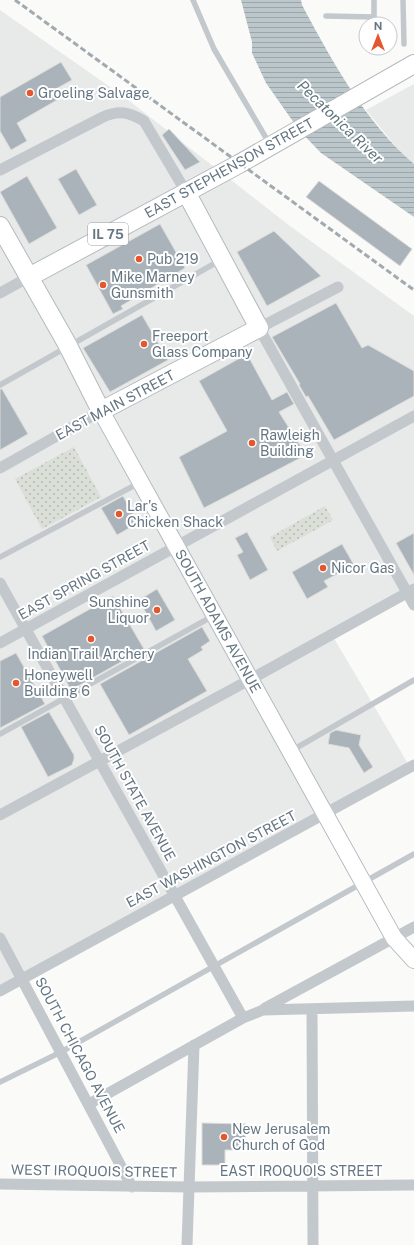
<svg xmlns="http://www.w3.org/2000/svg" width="414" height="1245" font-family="'Public Sans',sans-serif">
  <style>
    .built { fill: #e8e9e9 }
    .grass { fill: url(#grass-dots) }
    .water { fill: url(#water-rules) }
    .building { fill: #aab3b9; stroke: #dcdcda }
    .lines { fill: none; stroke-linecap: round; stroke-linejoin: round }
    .secondary-casing { stroke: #b3babf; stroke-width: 18 }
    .primary-casing { stroke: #b5babe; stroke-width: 20 }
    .lane { stroke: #c3c8cc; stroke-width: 5.5 }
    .street { stroke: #c3c8cc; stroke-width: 11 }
    .secondary { stroke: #fff; stroke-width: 16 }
    .primary { stroke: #fff; stroke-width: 18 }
    .rail { stroke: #a2aab0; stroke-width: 3; stroke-dasharray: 6 3; stroke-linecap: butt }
    .poi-dot { fill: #e4572e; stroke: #fff; stroke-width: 1.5 }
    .labels { text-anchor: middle; stroke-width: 4; stroke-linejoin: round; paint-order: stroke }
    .shield { fill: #fff; stroke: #939fa8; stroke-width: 1 }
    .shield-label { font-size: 13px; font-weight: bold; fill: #657683 }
    .poi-label { font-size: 14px; fill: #657683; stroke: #fff; text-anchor: start }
    .street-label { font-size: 14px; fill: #657683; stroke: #fff }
    .water-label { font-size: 15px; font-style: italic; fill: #60757c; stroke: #fff }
  </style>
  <defs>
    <pattern id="grass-dots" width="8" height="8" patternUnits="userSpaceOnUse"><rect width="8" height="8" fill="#dadfd7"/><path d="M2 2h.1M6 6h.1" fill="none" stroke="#b4b9b4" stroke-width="1.8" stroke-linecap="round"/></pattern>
    <pattern id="water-rules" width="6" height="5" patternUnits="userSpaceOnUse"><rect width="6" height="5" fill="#bbc7cb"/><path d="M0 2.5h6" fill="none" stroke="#9ca6aa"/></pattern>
  </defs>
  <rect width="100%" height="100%" fill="#fafaf8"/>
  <path class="built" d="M0,10L123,96L290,226L414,316V589L332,635L410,767L0,991Z
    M414,84V164L402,154L366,110Z"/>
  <path class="grass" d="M74,447L101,497L42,529L15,479Z
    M325,506L333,520L277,551L270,537Z"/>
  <path class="water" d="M241,0H301L302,5C332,61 365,122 414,164V217L321,153L299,130L266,83L252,53V42Z"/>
  <path class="building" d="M61,62L72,80L52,91L57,100L17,123L27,141L11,150L0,131V97Z
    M169,129L200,162L185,170L162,135Z
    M76,169L97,205L79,215L58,179Z
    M27,176L57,228L29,244L0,192Z
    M319,181L412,249L400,266L306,197Z
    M160,224L185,268L121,306L123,309L113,314L86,265Z
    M274,231L321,276L267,306L237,252Z
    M336,303L362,348L368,345L414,371V396L334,440L308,396L306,397L299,385L300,384L272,337Z
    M142,315L168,360L110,392L83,348Z
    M247,354L272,400L287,392L294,404L279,412L306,455L204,508L179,457L227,431L199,381Z
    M0,389H2L28,434L0,450Z
    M123,496L138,523L117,535L101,508Z
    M247,532L268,570L250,580L237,555L243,552L235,538Z
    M414,533V575L396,543Z
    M342,544L354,565L324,581L328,587L307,599L292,572Z
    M157,589L175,620L156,631L139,600Z
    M113,596L144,649L71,690L42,636Z
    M202,627L210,641L201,647L203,650L188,659L207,691L129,735L100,684Z
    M16,653L45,704L0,728V661Z
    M49,712L74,755V759L72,765L48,777L21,727Z
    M336,730L361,735L359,745L373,767L364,773L349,748L328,744L330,733Z
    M202,1123L246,1124L245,1150H225V1165H202Z"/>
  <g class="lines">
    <g class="secondary-casing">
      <path id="secondary" d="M101,411L394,938L414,960"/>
    </g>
    <g class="primary-casing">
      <path id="primary" d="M0,226L66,342L101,411L259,328L186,192
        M29,277L239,164L414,64"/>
    </g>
    <path class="lane" d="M193,0L214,49L269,143
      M403,0L404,44
      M326,16L374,17V0
      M0,385L219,261
      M0,557L139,483
      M0,734L213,616
      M291,751L414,680
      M0,1082L61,1052L414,854"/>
    <path class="street" d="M0,170L103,117C119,110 129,112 144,121L186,192
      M338,287L259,328L414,605
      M0,293L29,277
      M0,468L101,411
      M0,583L243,1018
      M0,643L414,416
      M0,815L251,679L414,589
      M0,938L132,1187
      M0,991L414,765
      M265,1008L414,927
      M312,1009L313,1245
      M89,1104L243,1018L263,1010L414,1006
      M0,1184L188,1187L414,1185
      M187,1245L194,1045"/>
    <use href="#secondary" class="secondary"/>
    <use href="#primary" class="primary"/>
    <path class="rail" d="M15,0L414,290"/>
  </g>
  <g class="poi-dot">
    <circle cx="30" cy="93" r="4"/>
    <circle cx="139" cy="259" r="4"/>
    <circle cx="103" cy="285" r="4"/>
    <circle cx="144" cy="344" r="4"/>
    <circle cx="252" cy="443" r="4"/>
    <circle cx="119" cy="514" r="4"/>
    <circle cx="323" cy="568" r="4"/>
    <circle cx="157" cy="610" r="4"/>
    <circle cx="91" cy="639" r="4"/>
    <circle cx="16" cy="683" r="4"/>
    <circle cx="224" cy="1137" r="4"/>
  </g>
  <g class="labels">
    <rect class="shield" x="88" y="223" width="40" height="22" rx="3"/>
    <g class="shield-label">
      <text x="108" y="239">IL 75</text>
    </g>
    <g class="poi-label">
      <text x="38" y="98">Groeling Salvage</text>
      <text x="147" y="264">Pub 219</text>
      <text x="111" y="282">Mike Marney<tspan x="111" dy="16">Gunsmith</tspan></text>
      <text x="152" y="341">Freeport<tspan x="152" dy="16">Glass Company</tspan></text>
      <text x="260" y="440">Rawleigh<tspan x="260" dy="16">Building</tspan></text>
      <text x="127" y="511">Lar's<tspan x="127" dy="16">Chicken Shack</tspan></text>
      <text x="331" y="573">Nicor Gas</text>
      <text x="149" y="607" text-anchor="end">Sunshine<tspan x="149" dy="16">Liquor</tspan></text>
      <text x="91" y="659" text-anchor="middle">Indian Trail Archery</text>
      <text x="24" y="680">Honeywell<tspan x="24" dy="16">Building 6</tspan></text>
      <text x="232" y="1134">New Jerusalem<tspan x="232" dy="16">Church of God</tspan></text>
    </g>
    <g class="street-label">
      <text transform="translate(229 168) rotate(-29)" y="5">EAST STEPHENSON STREET</text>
      <text transform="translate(115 405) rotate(-28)" y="5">EAST MAIN STREET</text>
      <text transform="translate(84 580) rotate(-29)" y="5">EAST SPRING STREET</text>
      <text transform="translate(218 621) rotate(61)" y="5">SOUTH ADAMS AVENUE</text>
      <text transform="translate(135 793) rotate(61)" y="5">SOUTH STATE AVENUE</text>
      <text transform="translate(211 859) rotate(-28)" y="5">EAST WASHINGTON STREET</text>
      <text transform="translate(80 1055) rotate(62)" y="5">SOUTH CHICAGO AVENUE</text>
      <text transform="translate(94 1171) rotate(1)" y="5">WEST IROQUOIS STREET</text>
      <text x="301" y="1176">EAST IROQUOIS STREET</text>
    </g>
    <g class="water-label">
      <text transform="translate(340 122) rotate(44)" y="5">Pecatonica River</text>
    </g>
  </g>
  <g transform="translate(378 36)"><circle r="19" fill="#ffffff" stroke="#c1c8cd"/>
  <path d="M0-3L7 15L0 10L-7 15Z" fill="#e4572e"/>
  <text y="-6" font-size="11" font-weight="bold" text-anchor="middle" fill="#657683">N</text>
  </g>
</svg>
